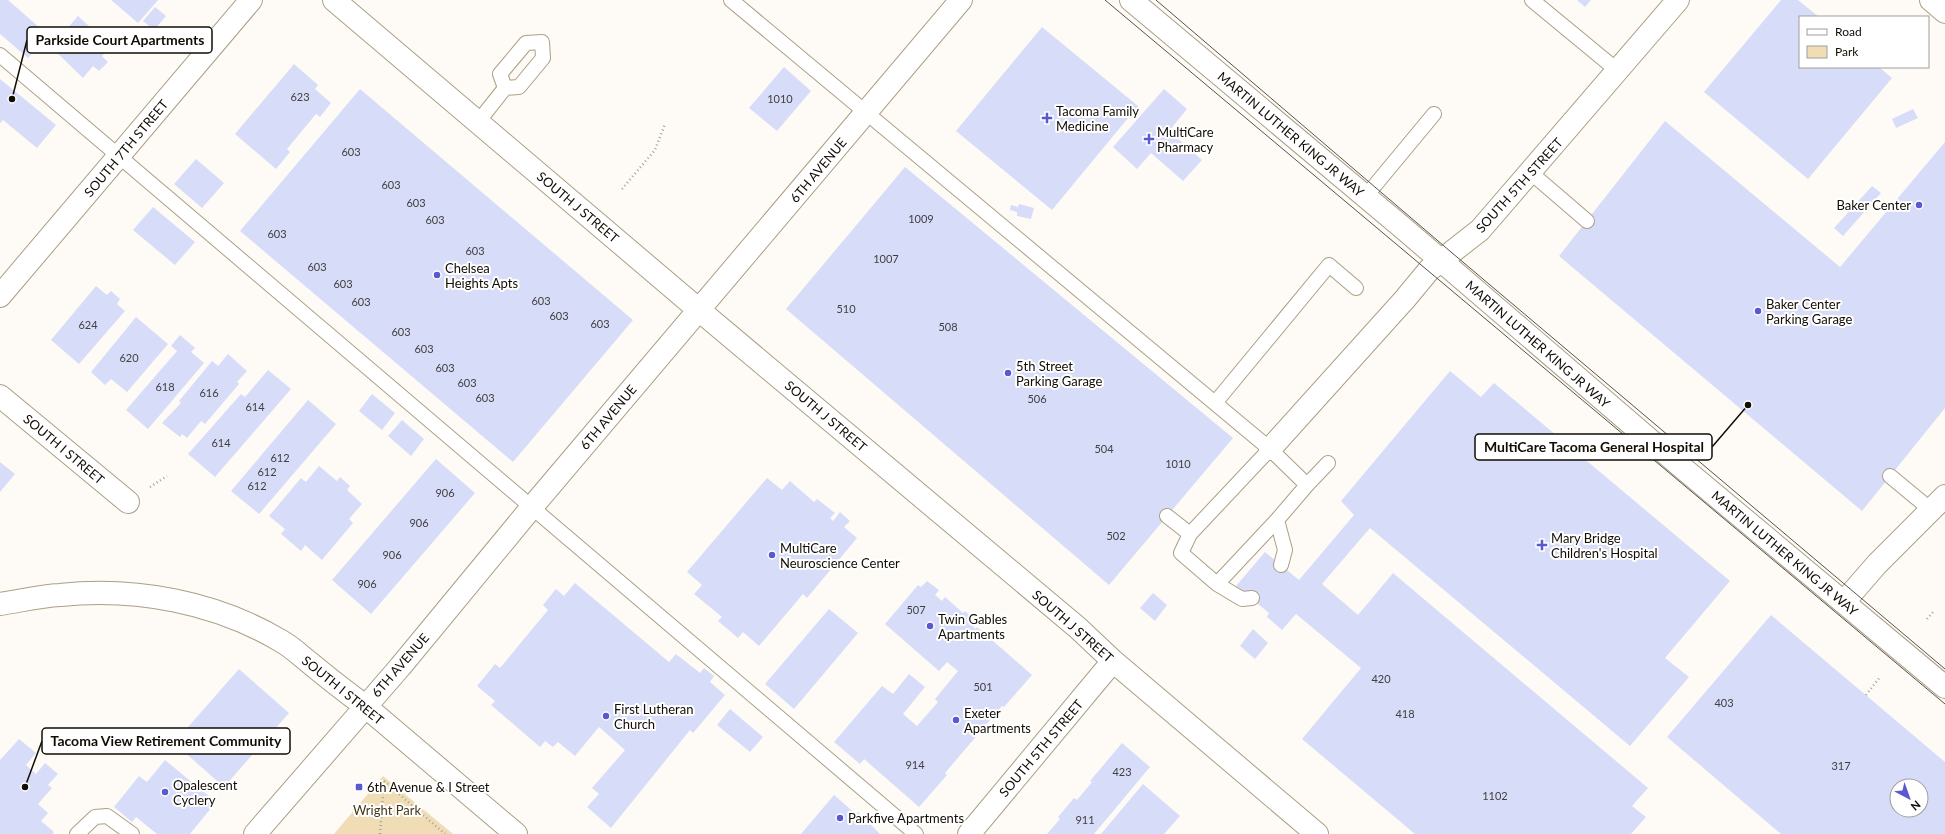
<svg xmlns="http://www.w3.org/2000/svg" width="1945" height="834" font-family="Lato,sans-serif">
  <style>
    .green { fill: #f0ddb5 }
    .building { fill: #d7dcf9; fill-rule: evenodd }
    .lines { fill: none; stroke-linecap: round; stroke-linejoin: round }
    .lane-casing { stroke: #ab9f84; stroke-width: 16 }
    .street-casing { stroke: #ab9f84; stroke-width: 24 }
    .secondary-casing { stroke: #ab9f84; stroke-width: 24 }
    .primary-casing { stroke: #ab9f84; stroke-width: 24 }
    .path { stroke: #a5a19b; stroke-width: 2.5; stroke-dasharray: 1 3; stroke-linecap: butt }
    .lane { stroke: #fff; stroke-width: 14 }
    .street { stroke: #fff; stroke-width: 22 }
    .secondary { stroke: #fff; stroke-width: 22 }
    .primary { stroke: #fff; stroke-width: 22 }
    .tram { stroke: #57524b; stroke-width: 1 }
    .poi-dot { fill: #5959d1; stroke: #fff; stroke-width: 1.5 }
    .labels { text-anchor: middle; stroke-width: 4; stroke-linejoin: round; paint-order: stroke }
    .number-label { font-size: 11px; fill: #424041 }
    .poi-label { font-size: 13px; fill: #110c04; stroke: #fff; text-anchor: start }
    .street-label { font-size: 13px; fill: #110c04; stroke: #fff }
    .park-label { font-size: 13px; fill: #46381a; stroke: #fff }
    .leader { fill: none; stroke: #110c04; stroke-width: 1.5 }
    .callout-dot { fill: #110c04; stroke: #fff; stroke-width: 1.5 }
    .callout { fill: #fff; stroke: #110c04; stroke-width: 1.5 }
    .callout-label { font-size: 14px; text-anchor: middle; font-weight: bold; fill: #110c04 }
  </style>
  <rect width="100%" height="100%" fill="#fefbf6"/>
  <path class="green" d="M383,776L453,834H334Z"/>
  <path class="building" d="M0,0H8L48,35L28,58L0,34Z
    M111,0H158L138,23Z
    M1577,0H1591L1585,7Z
    M1781,0H1798L1819,17H1800V67H1879L1892,78L1808,179L1704,92Z
    M155,7L166,16L154,30L143,21Z
    M78,16L111,46L102,56L108,62L99,71L93,66L83,78L51,47Z
    M1042,27L1138,106L1052,210L956,131Z
    M294,64L318,85L315,89L331,103L320,117L316,114L287,149L290,152L276,169L235,134Z
    M784,67L811,91L777,131L749,108Z
    M0,79L56,125L37,148L3,120L0,123Z
    M360,89L633,320L513,462L240,231Z
    M1164,89L1187,109L1169,131L1202,160L1183,181L1151,153L1137,169L1113,147Z
    M1913,109L1918,118L1896,128L1892,119Z
    M1665,121L1840,267L1945,142V408L1862,511L1559,256Z
    M196,159L224,183L202,208L174,184Z
    M905,167L1233,438L1109,585L786,309Z
    M1872,186L1881,193L1843,236L1834,228Z
    M1019,204L1034,208L1031,219L1017,216V212L1010,210L1011,205L1018,207Z
    M153,207L195,242L175,265L133,230Z
    M96,286L107,295L111,291L120,299L117,304L125,311L79,364L51,340Z
    M136,317L168,344L127,392L111,379L105,385L91,372Z
    M180,335L195,348L191,352L204,363L148,429L126,410L177,351L171,346Z
    M228,354L247,371L237,382L239,384L205,424L201,421L187,438L182,434L180,437L162,423L181,403L179,401L212,361L218,366Z
    M268,370L291,389L215,477L188,454L241,394L245,397Z
    M1450,371L1481,397L1494,383L1730,581L1665,658L1689,677L1630,746L1370,528L1322,584L1358,615L1393,573L1648,788L1632,806L1646,817L1631,834H1415L1302,739L1361,668L1296,614L1282,630L1267,617L1269,613L1236,586L1265,552L1299,580L1354,515L1341,501Z
    M372,394L395,413L382,430L359,411Z
    M308,400L336,424L259,514L231,491Z
    M402,420L424,439L411,456L388,436Z
    M436,459L475,493L371,614L332,580Z
    M0,462L15,474L0,492Z
    M319,466L337,481L340,477L350,486L347,490L362,504L349,519L353,523L322,560L305,545L301,551L281,534L285,529L269,516L301,478L306,482Z
    M767,478L782,490L790,481L814,502L817,499L835,513L830,518L833,521L840,512L850,521L844,527L857,538L807,598L803,594L759,646L743,632L738,638L718,621L722,617L694,594L702,585L687,572Z
    M927,581L939,590L935,595L942,601L945,597L963,613L965,611L977,622L973,627L976,629L977,627L1032,675L1004,707L1002,706L945,773L947,775L919,807L864,759L860,764L834,742L882,686L893,694L909,674L925,687L903,714L917,726L938,702L935,699L958,671L947,662L939,671L885,624L918,585L921,587Z
    M575,583L669,662L676,654L700,673L704,668L714,676L710,682L725,695L693,733L690,730L611,828L587,807L599,794L592,788L625,750L599,727L575,756L558,742L553,747L545,741L540,747L491,705L495,701L477,686L495,664L500,668L548,610L543,605L556,589L564,596Z
    M1153,593L1167,605L1155,621L1140,608Z
    M829,609L858,633L794,709L765,684Z
    M1771,615L1945,762V834H1781L1667,737ZM1897,786H1921V810H1897Z
    M1253,629L1268,643L1255,659L1240,646Z
    M239,669L289,713L224,787L174,743Z
    M730,709L763,737L750,752L717,725Z
    M19,739L36,753L26,765L36,774L45,763L58,774L48,785L52,788L38,804L48,813L41,821L54,832L52,834H0V760Z
    M1122,743L1150,767L1094,834H1047L1060,819L1058,817L1074,798L1077,800L1092,782L1090,781Z
    M165,760L216,802L190,834H157L136,817L132,822L114,807L139,776L147,782Z
    M1143,784L1180,816L1164,834H1101Z
    M834,795L856,814L858,812L880,834H801Z"/>
  <g class="lines">
    <g class="lane-casing">
      <path id="lane" d="M731,0L1270,449L1307,485L1277,520L1217,584L1181,553L1190,534L1270,449
        M1532,0L1618,71
        M0,55L916,834
        M478,122L505,88L519,87L543,58L542,42L526,43L500,74L505,88
        M1530,172L1587,221
        M1366,196L1434,114
        M1215,403L1329,265L1356,288
        M1890,476L1931,510
        M1307,485L1328,463
        M1167,516L1190,534
        M1277,520L1285,550L1281,565
        M1217,584L1242,599L1252,598
        M77,834L95,817L107,816L132,834"/>
    </g>
    <g class="street-casing">
      <path id="street" d="M1931,0L1945,12
        M0,296L251,0
        M699,310L1078,628L1113,661L1317,834
        M0,396L128,502
        M1270,449L1405,299L1429,270L1480,230L1678,0
        M1844,602L1877,564L1945,496
        M969,834L1113,661"/>
    </g>
    <g class="secondary-casing">
      <path id="secondary" d="M334,0L699,310
        M1131,0L1403,228L1678,464L1945,687
        M365,706L516,834"/>
    </g>
    <g class="primary-casing">
      <path id="primary" d="M0,604C20,601 40,596 60,595C135,587 216,602 281,641C292,647 301,656 310,663C328,678 346,692 365,706
        M255,834L400,667L532,507L961,0"/>
    </g>
    <path class="path" d="M622,189L655,150L665,124
      M150,487L167,476
      M1927,619L1933,612
      M1866,695L1880,677
      M384,781L445,834
      M380,834L384,781"/>
    <use href="#lane" class="lane"/>
    <use href="#street" class="street"/>
    <use href="#secondary" class="secondary"/>
    <use href="#primary" class="primary"/>
    <path class="tram" d="M1105,0L1945,704
      M1156,0L1451,252L1945,669"/>
  </g>
  <g class="poi-dot">
    <path d="M1045 112h4v4h4v4h-4v4h-4v-4h-4v-4h4z"/>
    <path d="M1147 133h4v4h4v4h-4v4h-4v-4h-4v-4h4z"/>
    <circle cx="1919" cy="205" r="4"/>
    <circle cx="437" cy="275" r="4"/>
    <circle cx="1758" cy="311" r="4"/>
    <circle cx="1008" cy="373" r="4"/>
    <path d="M1540 539h4v4h4v4h-4v4h-4v-4h-4v-4h4z"/>
    <circle cx="772" cy="555" r="4"/>
    <circle cx="930" cy="626" r="4"/>
    <circle cx="606" cy="716" r="4"/>
    <circle cx="956" cy="720" r="4"/>
    <rect x="355" y="783" width="8" height="8" rx="2"/>
    <circle cx="165" cy="792" r="4"/>
    <circle cx="840" cy="818" r="4"/>
  </g>
  <g class="labels">
    <g class="number-label">
      <text x="300" y="101">623</text>
      <text x="780" y="103">1010</text>
      <text x="351" y="156">603</text>
      <text x="391" y="189">603</text>
      <text x="416" y="207">603</text>
      <text x="921" y="223">1009</text>
      <text x="435" y="224">603</text>
      <text x="277" y="238">603</text>
      <text x="475" y="255">603</text>
      <text x="886" y="263">1007</text>
      <text x="317" y="271">603</text>
      <text x="343" y="288">603</text>
      <text x="541" y="305">603</text>
      <text x="361" y="306">603</text>
      <text x="846" y="313">510</text>
      <text x="559" y="320">603</text>
      <text x="600" y="328">603</text>
      <text x="88" y="329">624</text>
      <text x="948" y="331">508</text>
      <text x="401" y="336">603</text>
      <text x="424" y="353">603</text>
      <text x="129" y="362">620</text>
      <text x="445" y="372">603</text>
      <text x="467" y="387">603</text>
      <text x="165" y="391">618</text>
      <text x="209" y="397">616</text>
      <text x="485" y="402">603</text>
      <text x="1037" y="403">506</text>
      <text x="255" y="411">614</text>
      <text x="221" y="447">614</text>
      <text x="1104" y="453">504</text>
      <text x="280" y="462">612</text>
      <text x="1178" y="468">1010</text>
      <text x="267" y="476">612</text>
      <text x="257" y="490">612</text>
      <text x="445" y="497">906</text>
      <text x="419" y="527">906</text>
      <text x="1116" y="540">502</text>
      <text x="392" y="559">906</text>
      <text x="367" y="588">906</text>
      <text x="916" y="614">507</text>
      <text x="1381" y="683">420</text>
      <text x="983" y="691">501</text>
      <text x="1724" y="707">403</text>
      <text x="1405" y="718">418</text>
      <text x="915" y="769">914</text>
      <text x="1841" y="770">317</text>
      <text x="1122" y="776">423</text>
      <text x="1495" y="800">1102</text>
      <text x="1085" y="824">911</text>
    </g>
    <g class="poi-label">
      <text x="1056" y="116">Tacoma Family<tspan x="1056" dy="15">Medicine</tspan></text>
      <text x="1157" y="137">MultiCare<tspan x="1157" dy="15">Pharmacy</tspan></text>
      <text x="1911" y="210" text-anchor="end">Baker Center</text>
      <text x="445" y="273">Chelsea<tspan x="445" dy="15">Heights Apts</tspan></text>
      <text x="1766" y="309">Baker Center<tspan x="1766" dy="15">Parking Garage</tspan></text>
      <text x="1016" y="371">5th Street<tspan x="1016" dy="15">Parking Garage</tspan></text>
      <text x="1551" y="543">Mary Bridge<tspan x="1551" dy="15">Children's Hospital</tspan></text>
      <text x="780" y="553">MultiCare<tspan x="780" dy="15">Neuroscience Center</tspan></text>
      <text x="938" y="624">Twin Gables<tspan x="938" dy="15">Apartments</tspan></text>
      <text x="614" y="714">First Lutheran<tspan x="614" dy="15">Church</tspan></text>
      <text x="964" y="718">Exeter<tspan x="964" dy="15">Apartments</tspan></text>
      <text x="173" y="790">Opalescent<tspan x="173" dy="15">Cyclery</tspan></text>
      <text x="367" y="792">6th Avenue &amp; I Street</text>
      <text x="848" y="823">Parkfive Apartments</text>
    </g>
    <g class="street-label">
      <text transform="translate(1291 134) rotate(40)" y="5">MARTIN LUTHER KING JR WAY</text>
      <text transform="translate(126 148) rotate(-50)" y="5">SOUTH 7TH STREET</text>
      <text transform="translate(818 170) rotate(-50)" y="5">6TH AVENUE</text>
      <text transform="translate(1519 185) rotate(-48)" y="5">SOUTH 5TH STREET</text>
      <text transform="translate(578 207) rotate(40)" y="5">SOUTH J STREET</text>
      <text transform="translate(1538 344) rotate(41)" y="5">MARTIN LUTHER KING JR WAY</text>
      <text transform="translate(826 416) rotate(40)" y="5">SOUTH J STREET</text>
      <text transform="translate(608 417) rotate(-50)" y="5">6TH AVENUE</text>
      <text transform="translate(64 449) rotate(40)" y="5">SOUTH I STREET</text>
      <text transform="translate(1785 553) rotate(40)" y="5">MARTIN LUTHER KING JR WAY</text>
      <text transform="translate(1073 626) rotate(41)" y="5">SOUTH J STREET</text>
      <text transform="translate(400 665) rotate(-49)" y="5">6TH AVENUE</text>
      <text transform="translate(343 690) rotate(39)" y="5">SOUTH I STREET</text>
      <text transform="translate(1041 748) rotate(-50)" y="5">SOUTH 5TH STREET</text>
    </g>
    <g class="park-label">
      <text x="387" y="815">Wright Park</text>
    </g>
  </g>
  <path class="leader" d="M12 99L27 40M1748 405L1712 447M25 787L42 741"/>
  <g class="callout-dot">
    <circle cx="12" cy="99" r="4"/>
    <circle cx="1748" cy="405" r="4"/>
    <circle cx="25" cy="787" r="4"/>
  </g>
  <g class="callout">
    <rect x="27" y="27" width="185" height="26" rx="4"/>
    <rect x="1475" y="434" width="237" height="26" rx="4"/>
    <rect x="42" y="728" width="248" height="26" rx="4"/>
  </g>
  <g class="callout-label">
    <text x="120" y="45">Parkside Court Apartments</text>
    <text x="1594" y="452">MultiCare Tacoma General Hospital</text>
    <text x="166" y="746">Tacoma View Retirement Community</text>
  </g>
  <rect x="1799" y="16" width="130" height="52" fill="#ffffff" stroke="#a09e9b"/>
  <rect x="1807" y="29" width="20" height="6" fill="#ffffff" stroke="#a09e9b"/>
  <text x="1835" y="36" font-size="12" fill="#110c04">Road</text>
  <rect x="1807" y="46" width="20" height="12" fill="#f0ddb5" stroke="#a09e9b"/>
  <text x="1835" y="56" font-size="12" fill="#110c04">Park</text>
  <g transform="translate(1909 798) rotate(139)"><circle r="19" fill="#ffffff" stroke="#a09e9b"/>
  <path d="M0-3L7 15L0 10L-7 15Z" fill="#5959d1"/>
  <text y="-6" font-size="11" font-weight="bold" text-anchor="middle" fill="#110c04">N</text>
  </g>
</svg>
